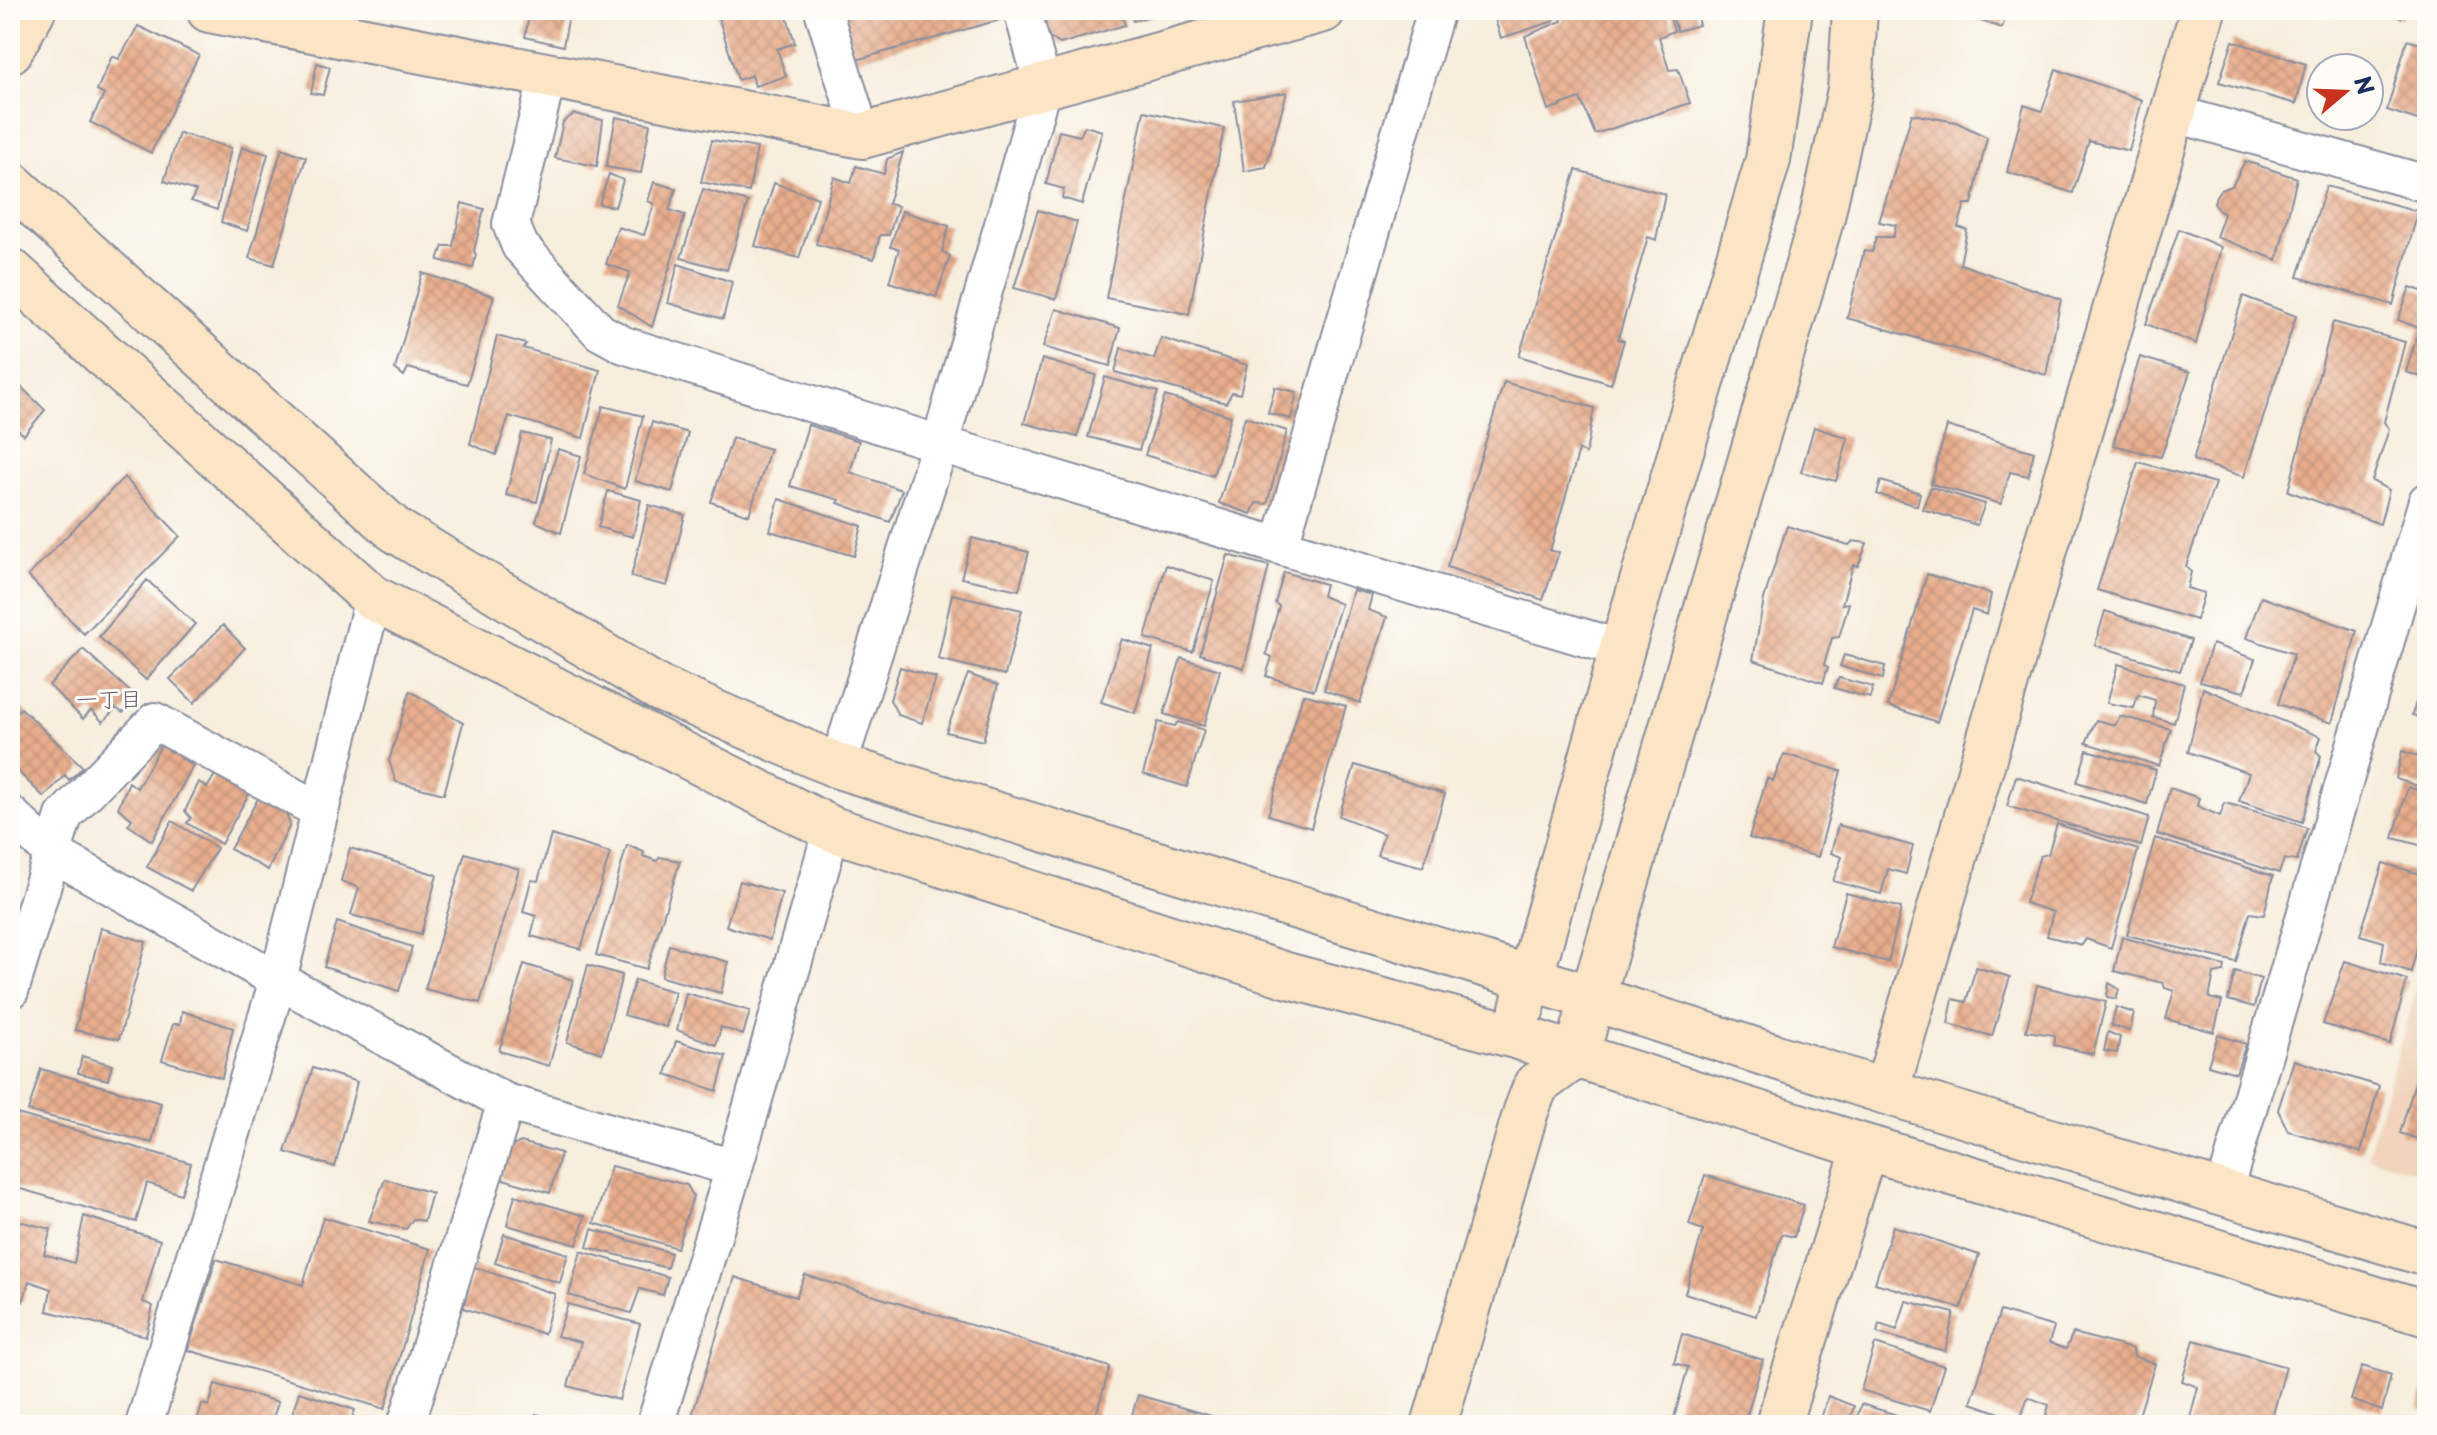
<svg xmlns="http://www.w3.org/2000/svg" width="2437" height="1435" font-family="'Playpen Sans','Klee One',sans-serif">
  <style>
    .built { fill: #f0d5bc }
    .building { fill: url(#building-cross-hatch) }
    .lines { fill: none; stroke-linecap: round; stroke-linejoin: round }
    .street-casing { stroke: #898e9e; stroke-width: 40 }
    .secondary-casing { stroke: #898e9e; stroke-width: 48 }
    .street { stroke: #fff; stroke-width: 36 }
    .secondary { stroke: #fce5c4; stroke-width: 44 }
    .labels { text-anchor: middle; stroke-width: 6; stroke-linejoin: round; paint-order: stroke }
    .neighbourhood-label { font-size: 22px; fill: #635b6e; stroke: #fdfcf7 }
  </style>
  <defs>
    <pattern id="building-cross-hatch" width="8" height="8" patternUnits="userSpaceOnUse" patternTransform="scale(2)"><rect width="8" height="8" fill="#e8ad8c"/><path d="M0 0l8 8M0 8l8-8" fill="none" stroke="#c6957b"/></pattern>
  </defs>
  <rect width="100%" height="100%" fill="#fdfcf7"/>
  <filter id="ink" filterUnits="userSpaceOnUse"><feTurbulence type="fractalNoise" baseFrequency=".0125" numOctaves="2"/><feDisplacementMap in="SourceGraphic" scale="16" xChannelSelector="R" yChannelSelector="G"/><feConvolveMatrix kernelMatrix="1 2 1 2 8 2 1 2 1" color-interpolation-filters="sRGB"/></filter>
  <filter id="wash" filterUnits="userSpaceOnUse"><feTurbulence type="fractalNoise" baseFrequency=".006" numOctaves="4" result="noise"/><feDisplacementMap in="SourceGraphic" scale="32" xChannelSelector="R" yChannelSelector="G"/><feGaussianBlur stdDeviation="1.8" result="paint"/><feColorMatrix in="noise" values="0 0 0 0 0 0 0 0 0 0 0 0 0 0 0 0 0 1.4 0 .05"/><feComposite in="paint" operator="in"/></filter>
  <g filter="url(#wash)">
    <rect width="100%" height="100%" fill="#f7eedd"/>
    <path class="built" d="M2427,952V1175L2367,1157Z"/>
    <g id="blocks">
      <path class="building" d="M530,10H570L563,46L525,37Z
        M716,10H785L795,43L777,49L786,76L755,86L752,75L738,80Z
        M843,10H1000L1003,19L856,60Z
        M1038,10H1121L1125,25L1060,44L1044,34Z
        M1130,10H1168V11L1133,21Z
        M1492,10H1552L1554,21L1501,38Z
        M1559,10H1667L1674,31L1659,37L1669,70L1678,69L1690,103L1595,134L1580,98L1548,110L1525,36L1562,21Z
        M1670,10H1695L1699,25L1677,31Z
        M1948,10H2008L2002,28Z
        M2377,10H2403L2401,18Z
        M138,26L199,55L151,153L90,122L104,95L97,90L112,56L119,59Z
        M2407,40L2427,46V123L2387,110Z
        M2233,41L2306,64L2296,104L2219,82Z
        M317,63L330,67L323,95L311,93Z
        M2056,69L2142,100L2129,151L2089,141L2073,193L2007,172L2024,105L2042,111Z
        M1287,92L1266,167L1244,171L1234,101Z
        M1144,111L1224,128L1189,314L1106,298Z
        M574,114L603,120L597,166L555,158L563,122Z
        M1912,114L1956,122L1987,137L1972,204H1965L1958,227L1967,230L1960,264L2061,299L2046,375L1847,318L1864,251L1872,252L1876,237H1893L1896,225L1879,222Z
        M616,117L650,124L641,173L606,167Z
        M1085,126L1102,131L1082,204L1062,198L1064,189L1046,184L1059,131L1080,136Z
        M179,133L231,148L217,210L191,201L196,191L164,181Z
        M712,140L757,148L749,192L701,182Z
        M242,147L268,154L247,231L221,222Z
        M282,148L306,157L274,265L249,258Z
        M903,152L888,204L898,206L889,235H880L874,259L816,244L834,177L851,183L856,166L884,174L887,159Z
        M2245,161L2297,178L2277,260L2216,237L2224,214L2218,210L2214,203L2216,196L2220,190L2232,186Z
        M1576,170L1665,194L1656,240L1648,237L1618,339L1624,341L1611,384L1519,356Z
        M609,174L623,180L615,207L599,204Z
        M654,182L676,189L669,210L685,215L652,327L618,305L630,272L606,264L618,227L644,235L654,204L648,201Z
        M774,183L818,198L799,258L755,246Z
        M2326,186L2418,211L2393,305L2298,277Z
        M703,189L748,202L727,270L681,258Z
        M462,203L484,209L474,251L476,255L473,268L438,260L443,246H453Z
        M1038,210L1077,222L1056,299L1014,288Z
        M902,211L949,226L942,251L950,256L936,297L889,282L899,249L890,247Z
        M2179,229L2221,247L2196,344L2146,324Z
        M678,264L732,282L723,319L668,303Z
        M422,273L494,296L467,384L408,368L404,376L395,369Z
        M2410,287L2427,293V331L2398,320Z
        M2243,296L2296,316L2244,477L2193,460Z
        M1056,309L1120,328L1110,366L1043,347Z
        M2333,322L2405,342L2384,422L2389,429L2372,481L2389,490L2380,524L2288,491Z
        M2419,329L2427,332V379L2406,372Z
        M497,336L526,344L523,348L600,370L583,438L509,416L496,455L470,444Z
        M1161,338L1247,365L1240,394L1232,392L1226,403L1115,372L1121,348L1154,359Z
        M2140,357L2190,372L2161,457L2113,445Z
        M1042,359L1096,375L1077,437L1024,423Z
        M10,376L45,410L24,435L10,423Z
        M1105,377L1158,392L1139,450L1088,437Z
        M1504,382L1594,408L1586,454L1579,450L1550,551L1559,552L1543,600L1447,567Z
        M1275,387L1297,392L1291,419L1268,413Z
        M1165,396L1231,416L1213,476L1145,455Z
        M603,406L643,416L625,489L584,474Z
        M1245,417L1287,431L1267,504L1256,503L1251,514L1219,503Z
        M652,422L688,433L672,492L635,481Z
        M808,425L859,441L850,472L902,490L890,522L838,503L840,500L790,486Z
        M1947,426L2034,452L2028,476L2010,472L2001,504L1931,484Z
        M1814,427L1848,438L1836,481L1801,472Z
        M522,433L551,440L537,502L506,495Z
        M732,438L770,449L749,515L711,502Z
        M558,449L581,456L561,533L536,522Z
        M2138,462L2215,483L2186,566L2191,572L2187,588L2204,593L2196,620L2097,590Z
        M124,477L180,536L84,634L28,576Z
        M1881,481L1920,493L1917,506L1877,494Z
        M1931,487L1985,504L1977,525L1922,509Z
        M608,491L641,500L633,537L598,527Z
        M779,499L862,526L854,556L770,531Z
        M649,505L685,515L667,586L631,577Z
        M1787,526L1849,545L1853,541L1867,543L1858,566L1853,565L1842,604L1849,603L1839,637L1832,638L1824,665L1828,667L1823,683L1753,660L1764,599Z
        M972,538L1029,552L1019,590L961,578Z
        M1228,555L1269,566L1244,668L1200,654Z
        M1166,565L1214,581L1193,652L1145,638Z
        M1284,572L1325,584L1322,596L1341,604L1314,690L1266,676L1272,657L1266,654L1279,606L1275,603Z
        M1927,574L1991,594L1987,615L1972,610L1937,722L1888,706Z
        M147,580L195,624L146,680L99,637Z
        M1353,590L1372,595L1368,610L1387,617L1360,703L1324,690Z
        M952,594L1022,610L1005,675L938,659Z
        M2261,597L2357,631L2332,723L2278,704L2294,654L2246,638Z
        M2105,611L2191,640L2180,671L2095,645Z
        M223,625L245,648L194,703L170,679Z
        M1122,639L1153,649L1135,713L1101,702Z
        M2212,644L2255,659L2244,692L2200,681Z
        M83,649L137,698L123,713L116,708L103,722L91,710L83,719L49,685Z
        M1844,655L1885,666L1883,679L1840,666Z
        M1181,658L1220,670L1204,726L1164,714Z
        M2118,664L2184,684L2174,723L2153,717L2155,700L2138,695L2134,708L2107,703Z
        M900,667L936,678L922,723L898,715L890,700Z
        M968,674L998,685L983,741L946,732Z
        M1839,678L1873,687L1870,698L1834,688Z
        M2422,685L2427,686V719L2412,715Z
        M2203,688L2321,737L2316,751L2321,756L2302,822L2239,801L2249,773L2188,752Z
        M410,691L463,723L444,794L396,782L389,761Z
        M1303,694L1346,706L1311,828L1268,815Z
        M21,708L83,767L69,780L65,775L44,797L10,764V720Z
        M2120,716L2171,729L2159,766L2086,743L2096,720L2115,725Z
        M1158,722L1175,726L1178,722L1204,730L1187,787L1143,774Z
        M162,744L193,766L152,841L128,825L132,819L118,808L129,782L137,788Z
        M2087,750L2156,770L2147,804L2077,782Z
        M2402,751L2427,759V789L2396,779Z
        M1784,754L1841,771L1818,857L1749,838L1767,778L1773,781Z
        M1355,765L1445,794L1423,867L1377,855L1384,834L1339,816Z
        M216,773L250,792L221,844L187,823L191,818L185,811L199,782L207,788Z
        M2016,776L2149,817L2141,846L2007,806Z
        M2408,787L2427,793V847L2393,838Z
        M2170,788L2199,798L2197,806L2220,816L2225,803L2279,818L2307,828L2297,861L2284,859L2279,873L2157,834Z
        M259,797L286,814L290,825L268,870L230,849Z
        M172,821L217,848L191,891L147,867Z
        M2057,824L2138,850L2111,948L2086,939L2082,945L2047,936L2053,912L2025,903L2040,856L2048,854Z
        M1838,825L1913,846L1906,874L1888,869L1881,894L1833,881L1842,857L1831,853Z
        M551,835L610,853L581,949L531,936L536,916L523,912L531,880L538,881Z
        M2155,838L2273,876L2264,915L2250,913L2236,962L2127,935Z
        M627,845L644,852L643,856L657,861L660,857L680,861L647,969L596,955Z
        M350,848L437,875L421,934L351,915L359,888L341,881Z
        M465,853L519,869L480,1003L425,989Z
        M2383,863L2427,876V910L2411,972L2381,962L2384,942L2360,935Z
        M740,881L782,893L770,940L726,926Z
        M1846,893L1901,908L1888,962L1831,947Z
        M337,922L412,947L399,991L324,967Z
        M101,928L146,942L119,1039L75,1030Z
        M2122,937L2225,966L2224,972L2214,974L2209,998L2222,1001L2214,1032L2166,1019L2174,991L2165,988L2163,983L2114,971Z
        M669,945L728,962L721,993L661,977Z
        M2345,961L2407,980L2390,1044L2323,1024Z
        M524,964L573,980L549,1066L499,1051Z
        M588,965L622,975L602,1053L567,1042Z
        M1976,967L2010,977L1992,1036L1948,1024L1953,999L1966,1002Z
        M2235,971L2261,979L2254,1007L2228,1000Z
        M635,980L675,992L666,1027L624,1015Z
        M2109,983L2119,989L2116,999L2107,997Z
        M2037,985L2106,1002L2093,1054L2054,1045V1035L2026,1031Z
        M686,993L750,1011L743,1035L721,1027L716,1045L677,1030Z
        M2116,1007L2134,1013L2130,1031L2111,1025Z
        M182,1011L233,1028L222,1078L162,1060L173,1024H180Z
        M2108,1032L2120,1037L2117,1053L2104,1051Z
        M2218,1035L2246,1044L2236,1073L2208,1065Z
        M676,1041L726,1056L717,1091L666,1074Z
        M2426,1046H2427V1142L2400,1133Z
        M82,1056L112,1065L108,1080L78,1073Z
        M2294,1060L2379,1086L2361,1152L2288,1131L2278,1110Z
        M313,1068L357,1082L335,1167L285,1152Z
        M41,1069L161,1103L152,1143L28,1111Z
        M10,1112L191,1163L181,1194L147,1183L136,1222L10,1186Z
        M521,1142L561,1153L550,1193L500,1178L508,1148Z
        M611,1166L687,1185L693,1196L677,1248L594,1223Z
        M1705,1175L1804,1205L1794,1237L1782,1234L1756,1316L1685,1293L1703,1230L1689,1225Z
        M385,1179L432,1193L424,1221L413,1219L406,1229L369,1221Z
        M515,1195L585,1216L577,1245L507,1225Z
        M84,1216L160,1240L143,1302L153,1306L146,1336L47,1311L51,1289L29,1281L23,1302L10,1297V1219L51,1229L44,1254L74,1263Z
        M323,1217L430,1249L385,1409L188,1350L216,1259L303,1285Z
        M1893,1226L1979,1255L1961,1308L1875,1283Z
        M592,1229L671,1253L667,1268L587,1247Z
        M504,1234L568,1254L560,1283L495,1263Z
        M581,1251L668,1277L663,1295L640,1289L631,1313L569,1295Z
        M474,1267L555,1294L544,1334L463,1308Z
        M805,1275L1110,1367L1093,1425H689L735,1277L796,1297Z
        M1906,1301L1954,1313L1945,1351L1877,1333L1879,1324L1897,1330Z
        M568,1304L640,1324L619,1400L568,1386L581,1342L557,1336Z
        M2000,1311L2054,1327L2049,1343L2066,1349L2073,1333L2133,1349L2134,1356L2155,1364L2136,1425H2043L2049,1405L2028,1397L2020,1420L1971,1403Z
        M1682,1334L1763,1360L1744,1425H1672L1688,1367L1674,1363Z
        M2194,1340L2286,1367L2270,1425H2188L2198,1387L2182,1381Z
        M1875,1344L1944,1366L1930,1411L1861,1390Z
        M2362,1366L2391,1375L2382,1411L2351,1400Z
        M215,1384L278,1402L271,1425H196L202,1404L209,1406Z
        M2426,1384L2427,1425H2421L2425,1411L2418,1409Z
        M299,1392L355,1410L350,1425H295L289,1423Z
        M1138,1395L1240,1424V1425H1129Z
        M1828,1396L1854,1406L1848,1425H1819Z
        M1861,1404L1926,1424L1925,1425H1855Z
        M536,1414L570,1424V1425H533Z"/>
    </g>
  </g>
  <g filter="url(#ink)">
    <use href="#blocks" fill-opacity="0" stroke="#898e9e" stroke-width="2"/>
    <g class="lines">
      <g class="street-casing">
        <path id="street" d="M823,10L862,136
          M548,76L511,224L520,246L600,332L624,345L940,444L1622,649
          M2172,113L2427,184
          M1280,545L1436,10
          M838,766L940,444L1043,85L1022,10
          M10,814L52,853L278,980L506,1102L734,1168
          M10,991L64,816L155,721L320,811
          M2223,1194L2427,501
          M144,1425L278,980L373,598
          M406,1425L506,1102
          M655,1425L734,1168L832,829"/>
      </g>
      <g class="secondary-casing">
        <path id="secondary" d="M209,10L862,136L1323,10
          M10,51L33,10
          M10,183L395,530L658,688L838,766L1529,978L1886,1092L2427,1254
          M10,270L373,598L832,829L1286,975L1515,1036L1865,1147L2427,1314
          M1522,1008L1622,649L1768,160L1790,10
          M1886,1092L2203,10
          M1434,1425L1526,1111L1536,1085L1577,1055L1592,999L1822,217L1850,90L1855,10
          M1778,1425L1865,1147"/>
      </g>
      <use href="#street" class="street"/>
      <use href="#secondary" class="secondary"/>
    </g>
  </g>
  <g class="labels">
    <g class="neighbourhood-label">
      <text x="109" y="707">一丁目</text>
    </g>
  </g>
  <rect width="2437" height="1435" fill="none" stroke="#fdfcf7" stroke-width="40"/>
  <g transform="translate(2345 92) rotate(71)"><circle r="38" fill="#fdfcf7" stroke="#a3aaba" stroke-width="2"/>
  <path d="M0-6L14 30L0 20L-14 30Z" fill="#c8321e"/>
  <text y="-12" font-size="22" font-weight="bold" text-anchor="middle" fill="#1b2f5e">N</text>
  </g>
</svg>
